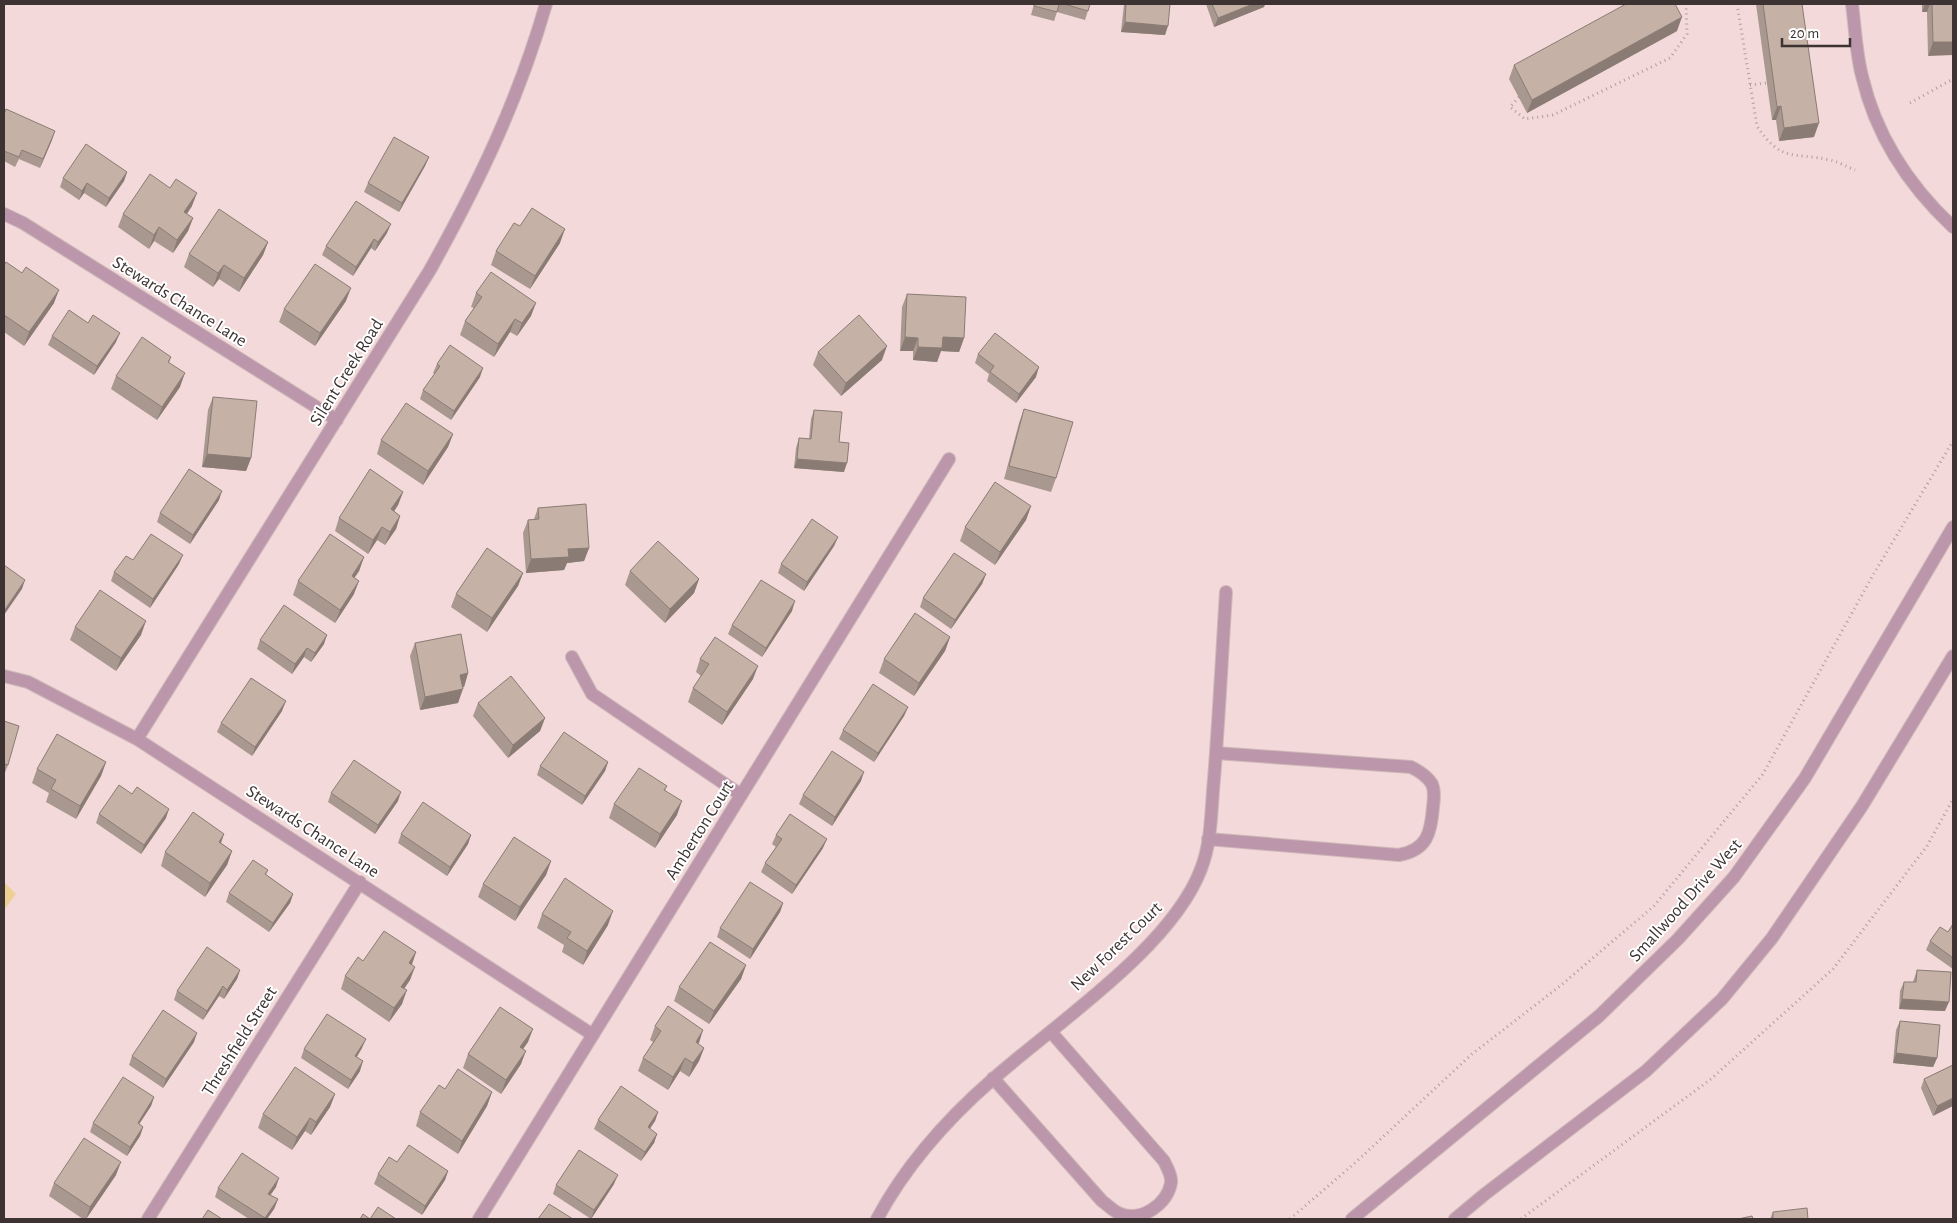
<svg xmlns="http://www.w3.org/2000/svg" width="1957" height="1223" font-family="'Alegreya Sans',sans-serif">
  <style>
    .green { fill: #edd094 }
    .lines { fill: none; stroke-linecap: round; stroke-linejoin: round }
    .minor-casing { stroke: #cfb8b8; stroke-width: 14 }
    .path { stroke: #b19d9d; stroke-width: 3; stroke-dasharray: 1 4; stroke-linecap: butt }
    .minor { stroke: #bc97ab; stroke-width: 12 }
    .wall { fill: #a9988f }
    .shaded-wall { fill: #8a7c74 }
    .building { fill: #c5b1a6; stroke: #8a7c74 }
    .labels { text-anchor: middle; stroke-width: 4; stroke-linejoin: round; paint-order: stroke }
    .street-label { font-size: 18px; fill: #3d3333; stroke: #fff }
  </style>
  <rect width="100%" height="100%" fill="#f3d9d9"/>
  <path class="green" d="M4,882L16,894L4,910Z"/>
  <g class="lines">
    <g class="minor-casing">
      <path id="minor" d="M1852,4C1855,27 1856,53 1862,76C1876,136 1908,185 1953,227
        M4,214L23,223L337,420
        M572,657L592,694L741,795
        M4,676L28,682L137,739L593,1035
        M137,739L430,270C479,182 518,101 546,4
        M1208,839L1399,855C1427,850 1431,833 1433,807C1434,800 1435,791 1432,784C1427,776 1419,771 1411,767L1216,753
        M993,1078L1102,1201C1108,1205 1114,1212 1121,1214C1142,1222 1167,1204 1171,1183C1172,1175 1167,1168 1164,1161L1051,1032
        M148,1219L360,882
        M479,1219L949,459
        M877,1219C906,1165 947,1119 993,1079C1055,1024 1172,947 1201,869C1212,841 1211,809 1214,779C1219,717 1222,655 1226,592
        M1352,1219L1599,1016L1678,939L1734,877L1805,778L1953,527
        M1455,1219L1485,1194L1646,1071L1722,999L1772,938L1862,806L1953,656"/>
    </g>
    <path class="path" d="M1737,4L1757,126C1781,163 1794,152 1830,160C1839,162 1847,167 1855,170
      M1750,85L1767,83
      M1519,97L1510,107L1525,119L1553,115L1670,58L1687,34L1686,4
      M1910,103L1953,79
      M1290,1219L1356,1162L1472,1054L1560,986L1654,906L1763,774L1873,575L1953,441
      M1521,1219L1711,1079L1833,969L1927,846L1953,799"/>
    <use href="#minor" class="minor"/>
  </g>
  <path class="wall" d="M1034,4H1090L1085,20L1057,12L1054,21L1031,15Z
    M1124,4H1170L1165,35L1121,32Z
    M1206,4H1265L1264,7L1214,27Z
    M1756,4H1802L1814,137L1779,141L1776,120H1772Z
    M1922,4H1953L1928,56L1927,12H1922Z
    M1677,31L1527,113L1509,79L1514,65Z
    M4,114L52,140L40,168L19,159L15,167L4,161Z
    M429,157L425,166L399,212L364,192L368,183Z
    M127,172L124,181L106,207L84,193L79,200L60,187L63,178Z
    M192,206L187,214L193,218L188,231L173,253L154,241L149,249L118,227L123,214Z
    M520,226L560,243L530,289L491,265L496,251Z
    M387,233L375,251L371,248L353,276L322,255L326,246Z
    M268,242L263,255L239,292L219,279L213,287L184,267L189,254Z
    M4,265L54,303L24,346L4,332Z
    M476,293L531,316L517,336L510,332L494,357L460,335L465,321L474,308L471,307Z
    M907,294L964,338L959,352L941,351L937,362L913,360V351H900L902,307Z
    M346,301L315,346L279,322L284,309Z
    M52,336L116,342L94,375L48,345Z
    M818,352L882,360L841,396L813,365Z
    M978,354L1036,377L1016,403L987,381L989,374L975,363Z
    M171,357L169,363L180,387L157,420L111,389L116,376Z
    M437,364L480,377L451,420L420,399L423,390L435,374L433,373Z
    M213,397L251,458L246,471L202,467L208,410Z
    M1024,409L1056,478L1051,492L1004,479L1019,423Z
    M814,410L844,472L794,468L796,448L799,438L809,439L811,419Z
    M453,434L448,447L423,485L377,454L381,440Z
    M403,492L398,505L394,511L400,516L396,529L385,545L377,540L368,554L335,531L339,518Z
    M219,500L190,544L157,522L160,513Z
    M1031,506L1026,520L995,565L960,541L965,527Z
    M538,508L589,548L584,561L567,563L564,570L526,573L523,533L528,520L534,519Z
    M838,537L834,546L804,591L778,573L781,564Z
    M364,557L359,571L354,578V594L335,623L293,595L298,581Z
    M133,560L179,564L150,608L111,581L114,572Z
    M630,571L699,579L694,593L665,623L625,585Z
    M523,573L518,586L487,632L451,607L456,594Z
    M986,574L982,584L951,629L920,607L923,598Z
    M792,611L762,657L728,634L732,625Z
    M75,627L141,635L116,671L70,640Z
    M950,637L945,651L914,696L879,673L884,659Z
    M260,640L324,644L311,662L304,657L292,674L257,649Z
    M415,643L468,673L464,687H462L458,703L420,710L410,656Z
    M700,659L753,679L722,725L688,702L693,688L701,676L696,672Z
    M478,703L545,718L540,731L508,758L473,716Z
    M908,707L904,716L874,762L839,739L843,730Z
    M282,711L252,756L217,732L221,723Z
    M4,721L8,765L4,775Z
    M106,762L101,776L76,819L46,802L49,793L32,783L37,769Z
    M608,762L605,771L582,805L537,775L540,766Z
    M861,781L832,826L799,804L803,795Z
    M667,786L665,791L677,815L655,848L609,818L614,804Z
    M331,793L398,801L375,834L328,802Z
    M99,814L166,818L141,854L96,823Z
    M224,834L221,843L232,851L227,865L205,897L161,866L165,852Z
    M401,834L471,835L468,844L447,876L398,843Z
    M776,835L823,848L792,894L761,872L765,863L776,847L772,844Z
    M551,861L546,875L515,921L478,897L483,884Z
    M268,870L266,875L293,894L290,903L269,932L226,902L229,893Z
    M783,903L780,912L750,959L717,937L720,928Z
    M542,914L608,925L583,965L562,952L564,945L537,928Z
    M1953,924V969L1926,950L1930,941L1948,932Z
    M416,952L412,965L410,980L404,989L402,1004L389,1022L341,989L345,976L363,961Z
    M746,965L741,979L709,1024L674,1001L679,987Z
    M240,970L237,979L224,999L219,996L203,1020L174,1000L177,991Z
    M1917,970L1945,1011L1899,1009L1900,991L1904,982H1913Z
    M1900,1021L1937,1058L1933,1067L1893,1063L1896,1030Z
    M655,1026L698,1044L704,1048L699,1061L689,1077L680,1071L668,1090L638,1071L643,1058L653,1042L650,1040Z
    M194,1042L163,1088L129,1065L132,1056Z
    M528,1042L523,1049L521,1064L501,1094L463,1068L468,1054Z
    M362,1048L357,1057L360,1071L348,1089L301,1058L304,1049Z
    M1953,1065L1933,1116L1921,1088L1924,1079Z
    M492,1092L487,1106L458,1154L416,1126L420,1112Z
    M335,1094L330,1107L311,1135L305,1131L292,1150L258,1128L263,1114Z
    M154,1097L151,1106L139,1124L143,1127L140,1136L127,1156L90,1132L93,1123Z
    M658,1112L655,1121L650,1129L657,1134L654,1143L641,1161L594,1129L598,1120Z
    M397,1162L448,1171L445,1180L422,1215L374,1184L378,1174Z
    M116,1175L86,1219H83L49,1196L54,1183Z
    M614,1184L591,1219L553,1194L556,1185Z
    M276,1187L270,1195L278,1199L274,1209L267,1219H249L215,1197L218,1188Z
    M1773,1212L1808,1219H1770Z"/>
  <path class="shaded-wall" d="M1253,4H1265L1264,7L1214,27L1218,18Z
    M1925,4H1930L1927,12H1922Z
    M1682,17L1677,31L1527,113L1532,100Z
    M1125,22L1168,26L1165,35L1121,32Z
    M1933,42H1953V55L1928,56Z
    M1781,106L1776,120H1772L1777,107Z
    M1819,123L1814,137L1779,141L1784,128Z
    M55,131L52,140L40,168L43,159Z
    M429,157L425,166L399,212L402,203Z
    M127,172L124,181L106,207L109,198Z
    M87,183L84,193L79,200L82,191Z
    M197,193L192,206L179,225L184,212Z
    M193,218L188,231L173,253L177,240Z
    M391,224L387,233L375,251L378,242Z
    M159,227L154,241L149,249L154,235Z
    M565,229L560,243L530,289L535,276Z
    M374,239L371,248L353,276L356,267Z
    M268,242L263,255L239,292L244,278Z
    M224,265L219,279L213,287L218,273Z
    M351,288L346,301L315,346L320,333Z
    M59,290L54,303L24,346L29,332Z
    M536,303L531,316L517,336L522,323Z
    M515,319L510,332L494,357L498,344Z
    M120,333L116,342L94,375L97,366Z
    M905,337L918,338L913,351H900Z
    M943,337L964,338L959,352L941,351L937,362L913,360L918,347Z
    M887,346L882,360L841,396L846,383Z
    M1039,367L1036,377L1016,403L1019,394Z
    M483,368L480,377L451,420L454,411Z
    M185,373L180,387L157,420L162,407Z
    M453,434L448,447L423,485L428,471Z
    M207,454L251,458L246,471L202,467Z
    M797,459L847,463L844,472L794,468Z
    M222,491L219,500L190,544L193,535Z
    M403,492L398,505L387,523L391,509Z
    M1031,506L1026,520L995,565L1000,552Z
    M400,516L396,529L385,545L390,532Z
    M382,527L377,540L368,554L373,540Z
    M838,537L834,546L804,591L807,582Z
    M589,548L584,561L567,563L564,570L526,573L531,559L568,549Z
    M183,555L179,564L150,608L153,599Z
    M364,557L359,571L347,589L352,576Z
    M523,573L518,586L487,632L492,618Z
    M986,574L982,584L951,629L955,620Z
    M699,579L694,593L665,623L670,609Z
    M25,580L22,589L4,615V611Z
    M359,581L354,594L335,623L340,610Z
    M795,601L792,611L762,657L766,648Z
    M146,621L141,635L116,671L121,658Z
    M327,635L324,644L311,662L315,653Z
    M950,637L945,651L914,696L919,683Z
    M307,648L304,657L292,674L295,664Z
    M758,666L753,679L722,725L727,712Z
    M468,673L464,687L455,689L460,675Z
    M463,689L458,703L420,710L425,697Z
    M286,701L282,711L252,756L255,747Z
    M908,707L904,716L874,762L878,753Z
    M545,718L540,731L508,758L513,745Z
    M106,762L101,776L76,819L80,806Z
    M608,762L605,771L582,805L585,796Z
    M864,772L861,781L832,826L835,817Z
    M401,792L398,801L375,834L378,825Z
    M682,801L677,815L655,848L660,834Z
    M169,809L166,818L141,854L144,845Z
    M224,834L219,848V842Z
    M471,835L468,844L447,876L450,867Z
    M827,839L823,848L792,894L796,885Z
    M232,851L227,865L205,897L210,883Z
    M551,861L546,875L515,921L520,907Z
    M293,894L290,903L269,932L273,923Z
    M783,903L780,912L750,959L753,949Z
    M613,911L608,925L583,965L587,951Z
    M416,952L411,966L409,963Z
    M746,965L741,979L709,1024L714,1011Z
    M415,967L410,980L396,1000L401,987Z
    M240,970L237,979L224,999L227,990Z
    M223,986L219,996L203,1020L207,1011Z
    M407,990L402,1004L389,1022L394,1008Z
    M1902,999L1949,1002L1945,1011L1899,1009Z
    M533,1029L528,1042L515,1060L520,1047Z
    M703,1030L699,1043L691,1055L696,1042Z
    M197,1033L194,1042L163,1088L166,1079Z
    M366,1039L362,1048L351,1065L355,1056Z
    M704,1048L699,1061L689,1077L693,1063Z
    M526,1051L521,1064L501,1094L506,1080Z
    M1896,1053L1937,1058L1933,1067L1893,1063Z
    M685,1058L680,1071L668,1090L673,1077Z
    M363,1061L360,1071L348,1089L351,1080Z
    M492,1092L487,1106L458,1154L462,1141Z
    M335,1094L330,1107L311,1135L316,1122Z
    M154,1097L151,1106L134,1132L138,1123Z
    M1953,1098V1106L1933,1116L1937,1106Z
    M658,1112L655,1121L644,1136L648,1127Z
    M310,1118L305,1131L292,1150L297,1137Z
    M143,1127L140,1136L127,1156L130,1147Z
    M657,1134L654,1143L641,1161L645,1152Z
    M121,1162L116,1175L86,1219L90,1207Z
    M448,1171L445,1180L422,1215L425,1206Z
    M618,1175L614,1184L591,1219L594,1210Z
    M279,1178L276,1187L265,1203L268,1194Z
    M278,1199L274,1209L267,1219H264Z"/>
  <path class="building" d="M1035,4H1059L1057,12L1034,6Z
    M1064,4H1090L1088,11Z
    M1126,4H1170L1168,26L1125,22Z
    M1212,4H1253L1218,18Z
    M1626,4H1675L1682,17L1532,100L1514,65Z
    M1763,4H1802L1819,123L1784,128L1781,106L1777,107Z
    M1932,4H1953V42H1933Z
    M6,109L55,131L43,159L22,150L19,157L4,151V114Z
    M394,137L429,157L402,203L368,183Z
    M86,144L127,172L109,198L87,183L82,191L63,178Z
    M150,174L170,188L176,179L197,193L184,212L193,218L177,240L159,227L154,235L123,214Z
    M356,201L391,224L378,242L374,239L356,267L326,246Z
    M532,208L565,229L535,276L496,251L514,223L520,226Z
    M219,209L268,242L244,278L224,265L218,273L189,254Z
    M6,262L22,273L26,267L59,290L29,332L4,315V265Z
    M315,264L351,288L320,333L284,309Z
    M491,272L536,303L522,323L515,319L498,344L465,321L482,297L476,293Z
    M907,294L966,297L964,338L943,337L942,348L918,347V338L905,337Z
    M69,310L88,323L93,315L120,333L97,366L52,336Z
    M859,315L887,346L846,383L818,352Z
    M995,333L1039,367L1019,394L990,372L994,366L978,354Z
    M142,337L171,357L168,362L185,373L162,407L116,376Z
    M450,345L483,368L454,411L423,390L440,366L437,364Z
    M213,397L257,401L251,458L207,454Z
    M406,403L453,434L428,471L381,440Z
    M1024,409L1073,422L1056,478L1009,466Z
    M814,410L842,412L839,442L849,443L847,463L797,459L799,438L811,439Z
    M189,469L222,491L193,535L160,513Z
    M370,469L403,492L391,509L400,516L390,532L382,527L373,540L339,518Z
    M995,482L1031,506L1000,552L965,527Z
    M586,504L589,548L568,549L569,557L531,559L528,520L539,519L538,508Z
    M812,519L838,537L807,582L781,564Z
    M151,534L183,555L153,599L114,572L126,556L133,560Z
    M330,534L364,557L352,576L359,581L340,610L298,581Z
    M658,541L699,579L670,609L630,571Z
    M487,548L523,573L492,618L456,594Z
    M954,553L986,574L955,620L923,598Z
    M4,565L25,580L4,611Z
    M761,580L795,601L766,648L732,625Z
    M100,590L146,621L121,658L75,627Z
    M284,605L327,635L315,653L307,648L295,664L260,640Z
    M915,613L950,637L919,683L884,659Z
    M461,634L468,673L460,675L463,689L425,697L415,643Z
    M715,637L758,666L727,712L693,688L709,664L700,659Z
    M511,676L545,718L513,745L478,703Z
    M251,678L286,701L255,747L221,723Z
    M873,684L908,707L878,753L843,730Z
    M4,721L19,726L8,765L4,764Z
    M564,732L608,762L585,796L540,766Z
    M57,734L106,762L80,806L51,789L56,780L37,769Z
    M832,751L864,772L835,817L803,795Z
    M354,760L401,792L378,825L331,793Z
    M639,768L667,786L664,790L682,801L660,834L614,804Z
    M119,785L132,794L137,787L169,809L144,845L99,814Z
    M423,802L471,835L450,867L401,834Z
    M193,812L224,834L219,842L232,851L210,883L165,852Z
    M790,814L827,839L796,885L765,863L782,839L776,835Z
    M514,837L551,861L520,907L483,884Z
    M253,860L268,870L265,874L293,894L273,923L229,893Z
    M565,878L613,911L587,951L567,938L571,932L542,914Z
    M750,882L783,903L753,949L720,928Z
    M1953,924V958L1930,941L1940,927L1948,932Z
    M384,931L416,952L409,963L415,967L401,987L407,990L394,1008L345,976L358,957L363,961Z
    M710,942L746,965L714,1011L679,987Z
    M207,947L240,970L227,990L223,986L207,1011L177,991Z
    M1917,970L1951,972L1949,1002L1902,999L1904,982H1916Z
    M668,1006L703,1030L696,1042L704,1048L693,1063L685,1058L673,1077L643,1058L661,1031L655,1026Z
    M500,1007L533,1029L520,1047L526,1051L506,1080L468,1054Z
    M163,1010L197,1033L166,1079L132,1056Z
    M327,1014L366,1039L355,1056L363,1061L351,1080L304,1049Z
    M1900,1021L1940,1025L1937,1058L1896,1053Z
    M1953,1065V1098L1937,1106L1924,1079Z
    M295,1067L335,1094L316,1122L310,1118L297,1137L263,1114Z
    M458,1069L492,1092L462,1141L420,1112L439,1085L445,1089Z
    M123,1077L154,1097L138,1123L143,1127L130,1147L93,1123Z
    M621,1086L658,1112L648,1127L657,1134L645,1152L598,1120Z
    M84,1138L121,1162L90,1207L54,1183Z
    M409,1145L448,1171L425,1206L378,1174L389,1157L397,1162Z
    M579,1150L618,1175L594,1210L556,1185Z
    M242,1153L279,1178L268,1194L278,1199L265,1218L218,1188Z
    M549,1204L573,1219H538Z
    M378,1207L396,1219H360L363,1214L370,1219Z
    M1807,1208L1808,1219H1773V1212Z
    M208,1210L222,1219H202Z
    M1752,1216L1753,1219H1738Z"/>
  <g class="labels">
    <g class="street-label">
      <text transform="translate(180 301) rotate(32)" y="6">Stewards Chance Lane</text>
      <text transform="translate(346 372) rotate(-58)" y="6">Silent Creek Road</text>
      <text transform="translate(699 830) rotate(-58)" y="6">Amberton Court</text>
      <text transform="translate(313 831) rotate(33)" y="6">Stewards Chance Lane</text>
      <text transform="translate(1685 900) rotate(-48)" y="6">Smallwood Drive West</text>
      <text transform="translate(1116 946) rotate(-44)" y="6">New Forest Court</text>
      <text transform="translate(239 1041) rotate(-58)" y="6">Threshfield Street</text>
    </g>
  </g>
  <rect width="1957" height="1223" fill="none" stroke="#3d3333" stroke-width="10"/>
  <path d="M1782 38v8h68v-8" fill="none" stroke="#3d3333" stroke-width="2.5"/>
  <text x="1790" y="38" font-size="15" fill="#3d3333" stroke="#ffffff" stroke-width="4" paint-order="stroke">20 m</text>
</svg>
